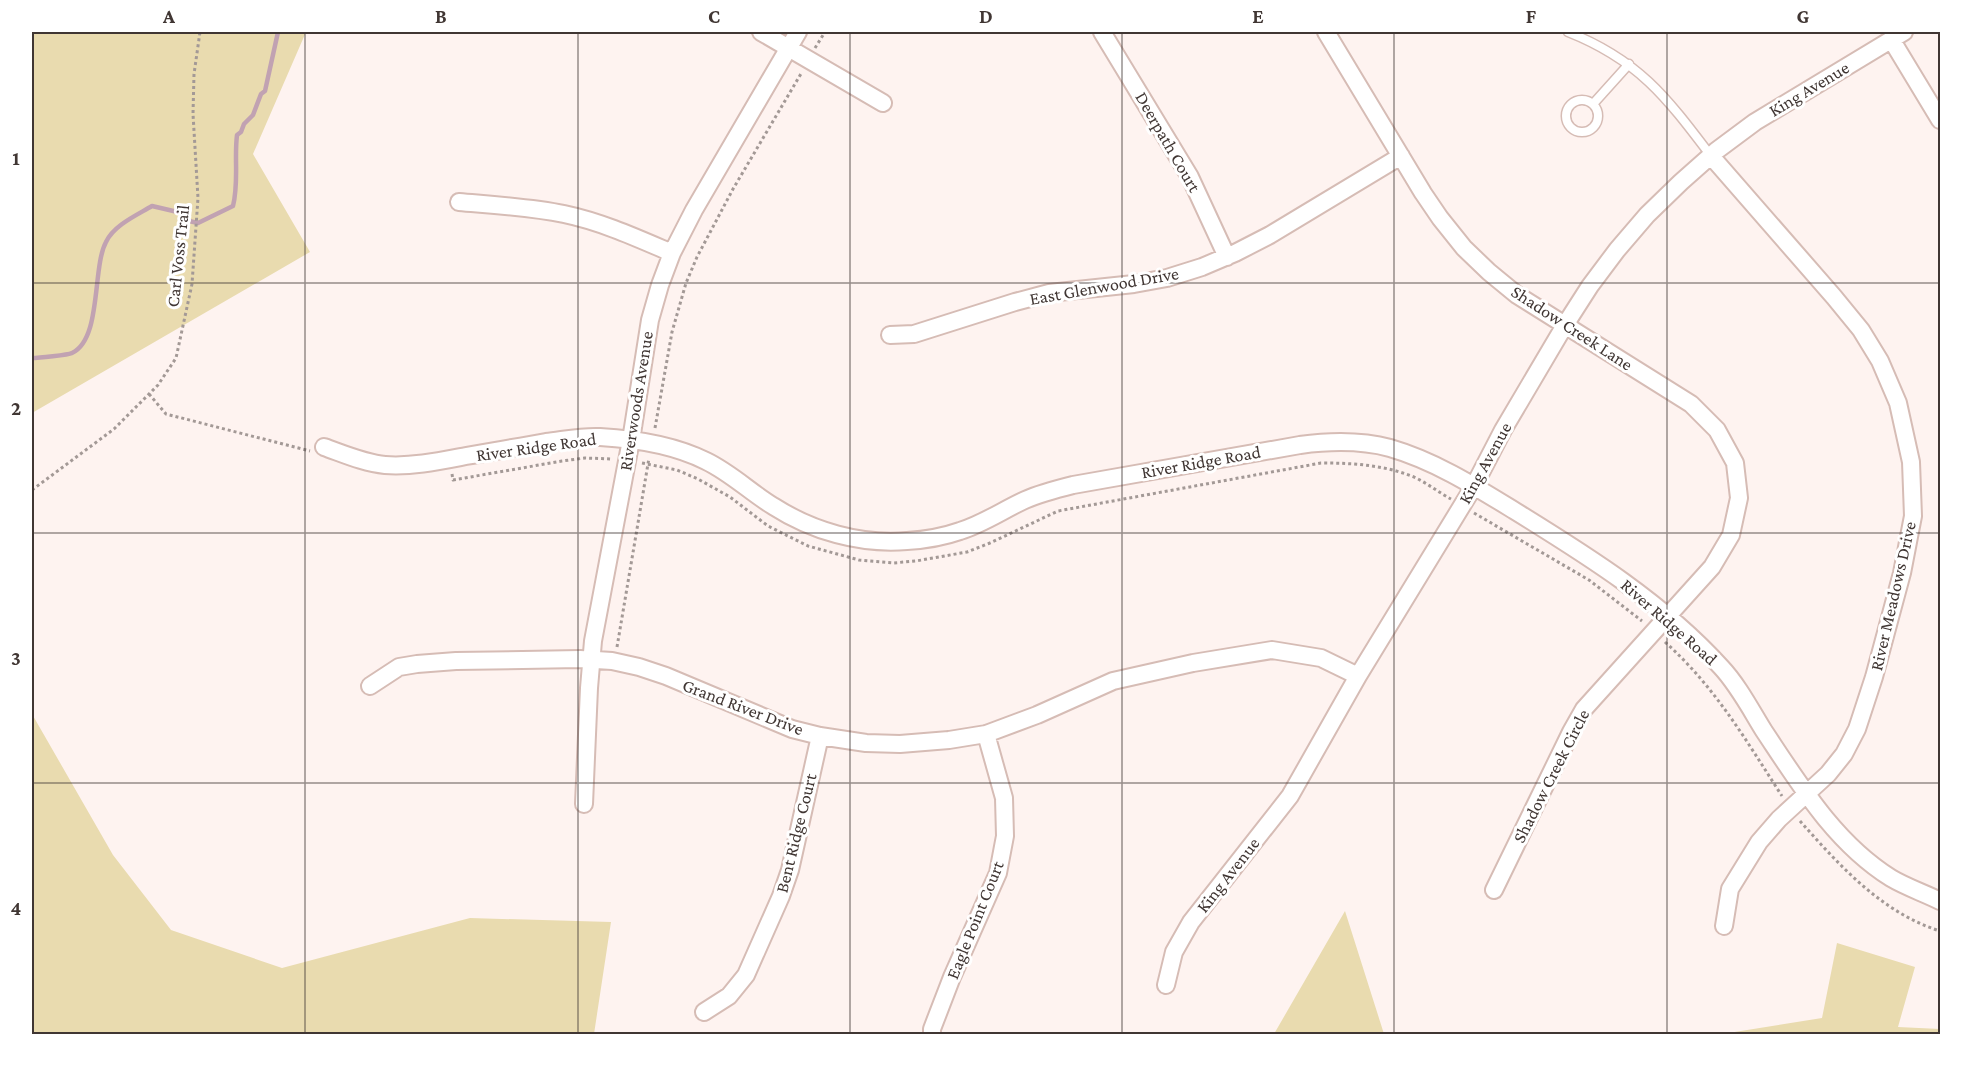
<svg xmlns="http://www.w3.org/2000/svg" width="1972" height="1066" font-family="'Crimson Pro',serif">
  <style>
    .green { fill: #e9dbaf }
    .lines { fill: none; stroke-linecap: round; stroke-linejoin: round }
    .stream { stroke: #c1a2b2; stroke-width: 4.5 }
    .service-casing { stroke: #d6bcb5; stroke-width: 11 }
    .minor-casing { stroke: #d6bcb5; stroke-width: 20 }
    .path { stroke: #a39996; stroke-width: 3; stroke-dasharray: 3 3; stroke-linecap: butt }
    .service { stroke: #fff; stroke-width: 8 }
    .minor { stroke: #fff; stroke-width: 16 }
    .grid { fill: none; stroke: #403633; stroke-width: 1.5; stroke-opacity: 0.55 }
    .labels { text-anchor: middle; stroke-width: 6; stroke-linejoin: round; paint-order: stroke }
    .street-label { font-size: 18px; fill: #403633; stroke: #fff }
    .neatline { fill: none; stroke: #403633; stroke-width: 2 }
    .grid-label { font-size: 20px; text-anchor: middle; font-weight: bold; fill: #403633 }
  </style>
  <rect width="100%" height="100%" fill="#fef3f0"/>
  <path class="green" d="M32,32H306L253,154L310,252L32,413Z
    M32,714L113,855L171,930L282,968L470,918L611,922L594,1034H32Z
    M1345,911L1384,1034H1274Z
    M1837,943L1915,967L1898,1027L1940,1029V1034H1722L1822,1018Z"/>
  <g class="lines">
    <path class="stream" d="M32,358C38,358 68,355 72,353C102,339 92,268 106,242C114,225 137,215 152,206L182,213L189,221L198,223L233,206C239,182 234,159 237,135L241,132L244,124L253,115L261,94L265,91L278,32"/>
    <g class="service-casing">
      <path id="service" d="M1568,32C1639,60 1667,98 1711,156
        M1566 116a16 16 0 1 1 32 0a16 16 0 1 1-32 0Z
        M1593,104L1629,64"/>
    </g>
    <g class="minor-casing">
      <path id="minor" d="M761,32L883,103
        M1102,32L1190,177L1227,257
        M1326,32L1423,193L1440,218L1464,248L1489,272L1517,295L1691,404L1717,430L1735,463L1739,498L1731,535L1712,567L1584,709L1571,732L1494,890
        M1891,39L1940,120
        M1711,156L1834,297L1861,330L1880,361L1898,403L1911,462L1913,516L1902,573L1874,677L1857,729L1844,754L1828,774L1779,819L1759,842L1730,889L1724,926
        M459,202C494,205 530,207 564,214C602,222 637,238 672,253
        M890,335L914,334L1015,302L1049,293L1134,284L1167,278L1202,267L1235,253L1270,235L1401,156
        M324,447C344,454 364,463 385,465C412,467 440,461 466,456C493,451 520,447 546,442C564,440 582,436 600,437C635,439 674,445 706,461C731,473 750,492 773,506C812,531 860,545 907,541C925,540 943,537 960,531C983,524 1003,510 1025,500C1041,493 1057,489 1073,485L1300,445C1330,441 1360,440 1390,448C1435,461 1476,487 1515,511C1588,556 1663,603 1721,667C1738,685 1751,710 1764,731C1800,785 1835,843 1891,878C1906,887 1924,893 1940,901
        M370,686L399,667L417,664L456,661L580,659L612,661L639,667L666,676L792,729L820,736L866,743L900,744L949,740L986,734L1037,715L1113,681L1193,663L1272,650L1321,658L1358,676
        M584,804L589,688L593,641L631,440L650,320L660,285L672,253L694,210L798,32
        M1166,985L1174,952L1191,922L1290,796L1358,676L1474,486L1503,430L1565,325L1590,286L1617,250L1647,215L1681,182L1716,151L1755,122L1904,32
        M704,1012L729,996L746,975L781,896L790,870L820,736
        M932,1034V1029L952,977L998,873L1005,836L1004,798L986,734"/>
    </g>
    <path class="path" d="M815,48L825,32
      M149,394L166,414L310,451
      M655,428L672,332L686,283L697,257L733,189L802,72
      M642,463L677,470L698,479L730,497L768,526L808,546L859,560L893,563L916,561L967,552L990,543L1058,511L1321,463C1354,463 1384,465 1414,477C1427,483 1438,492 1451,499
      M452,474L453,480L562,461L585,458L612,459
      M32,490L114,429L158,385L176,358L192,284L198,198L193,114L194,74L200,32
      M1474,513L1589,580L1642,621
      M1665,642C1716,688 1745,739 1782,796
      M617,647L649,458
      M1800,821C1839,865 1882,913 1940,931"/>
    <use href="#service" class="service"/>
    <use href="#minor" class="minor"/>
  </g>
  <path class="grid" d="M305,32V1034M578,32V1034M850,32V1034M1122,32V1034M1394,32V1034M1667,32V1034M32,283H1940M32,533H1940M32,783H1940"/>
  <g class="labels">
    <g class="street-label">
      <text transform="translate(1809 89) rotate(-31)" y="6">King Avenue</text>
      <text transform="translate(1168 142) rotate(60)" y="6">Deerpath Court</text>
      <text transform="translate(178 256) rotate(-84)" y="6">Carl Voss Trail</text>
      <text transform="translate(1104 286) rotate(-10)" y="6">East Glenwood Drive</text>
      <text transform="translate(1572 328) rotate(33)" y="6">Shadow Creek Lane</text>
      <text transform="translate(636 401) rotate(-81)" y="6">Riverwoods Avenue</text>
      <text transform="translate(536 447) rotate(-8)" y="6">River Ridge Road</text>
      <text transform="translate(1201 462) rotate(-10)" y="6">River Ridge Road</text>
      <text transform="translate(1485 463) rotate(-61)" y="6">King Avenue</text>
      <text transform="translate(1893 596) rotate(-77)" y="6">River Meadows Drive</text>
      <text transform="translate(1669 622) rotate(41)" y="6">River Ridge Road</text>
      <text transform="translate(743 707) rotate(21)" y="6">Grand River Drive</text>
      <text transform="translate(1551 776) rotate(-63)" y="6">Shadow Creek Circle</text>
      <text transform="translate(796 833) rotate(-76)" y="6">Bent Ridge Court</text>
      <text transform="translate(1228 875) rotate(-52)" y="6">King Avenue</text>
      <text transform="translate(975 920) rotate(-68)" y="6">Eagle Point Court</text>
    </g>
  </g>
  <rect width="1972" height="1066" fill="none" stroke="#ffffff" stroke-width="66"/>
  <rect x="33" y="33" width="1906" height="1000" class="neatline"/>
  <g class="grid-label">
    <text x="169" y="23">A</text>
    <text x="441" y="23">B</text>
    <text x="714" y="23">C</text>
    <text x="986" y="23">D</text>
    <text x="1258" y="23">E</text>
    <text x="1531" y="23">F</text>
    <text x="1803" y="23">G</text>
    <text x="16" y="165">1</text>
    <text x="16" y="415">2</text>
    <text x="16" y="665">3</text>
    <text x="16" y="915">4</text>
  </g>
</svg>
